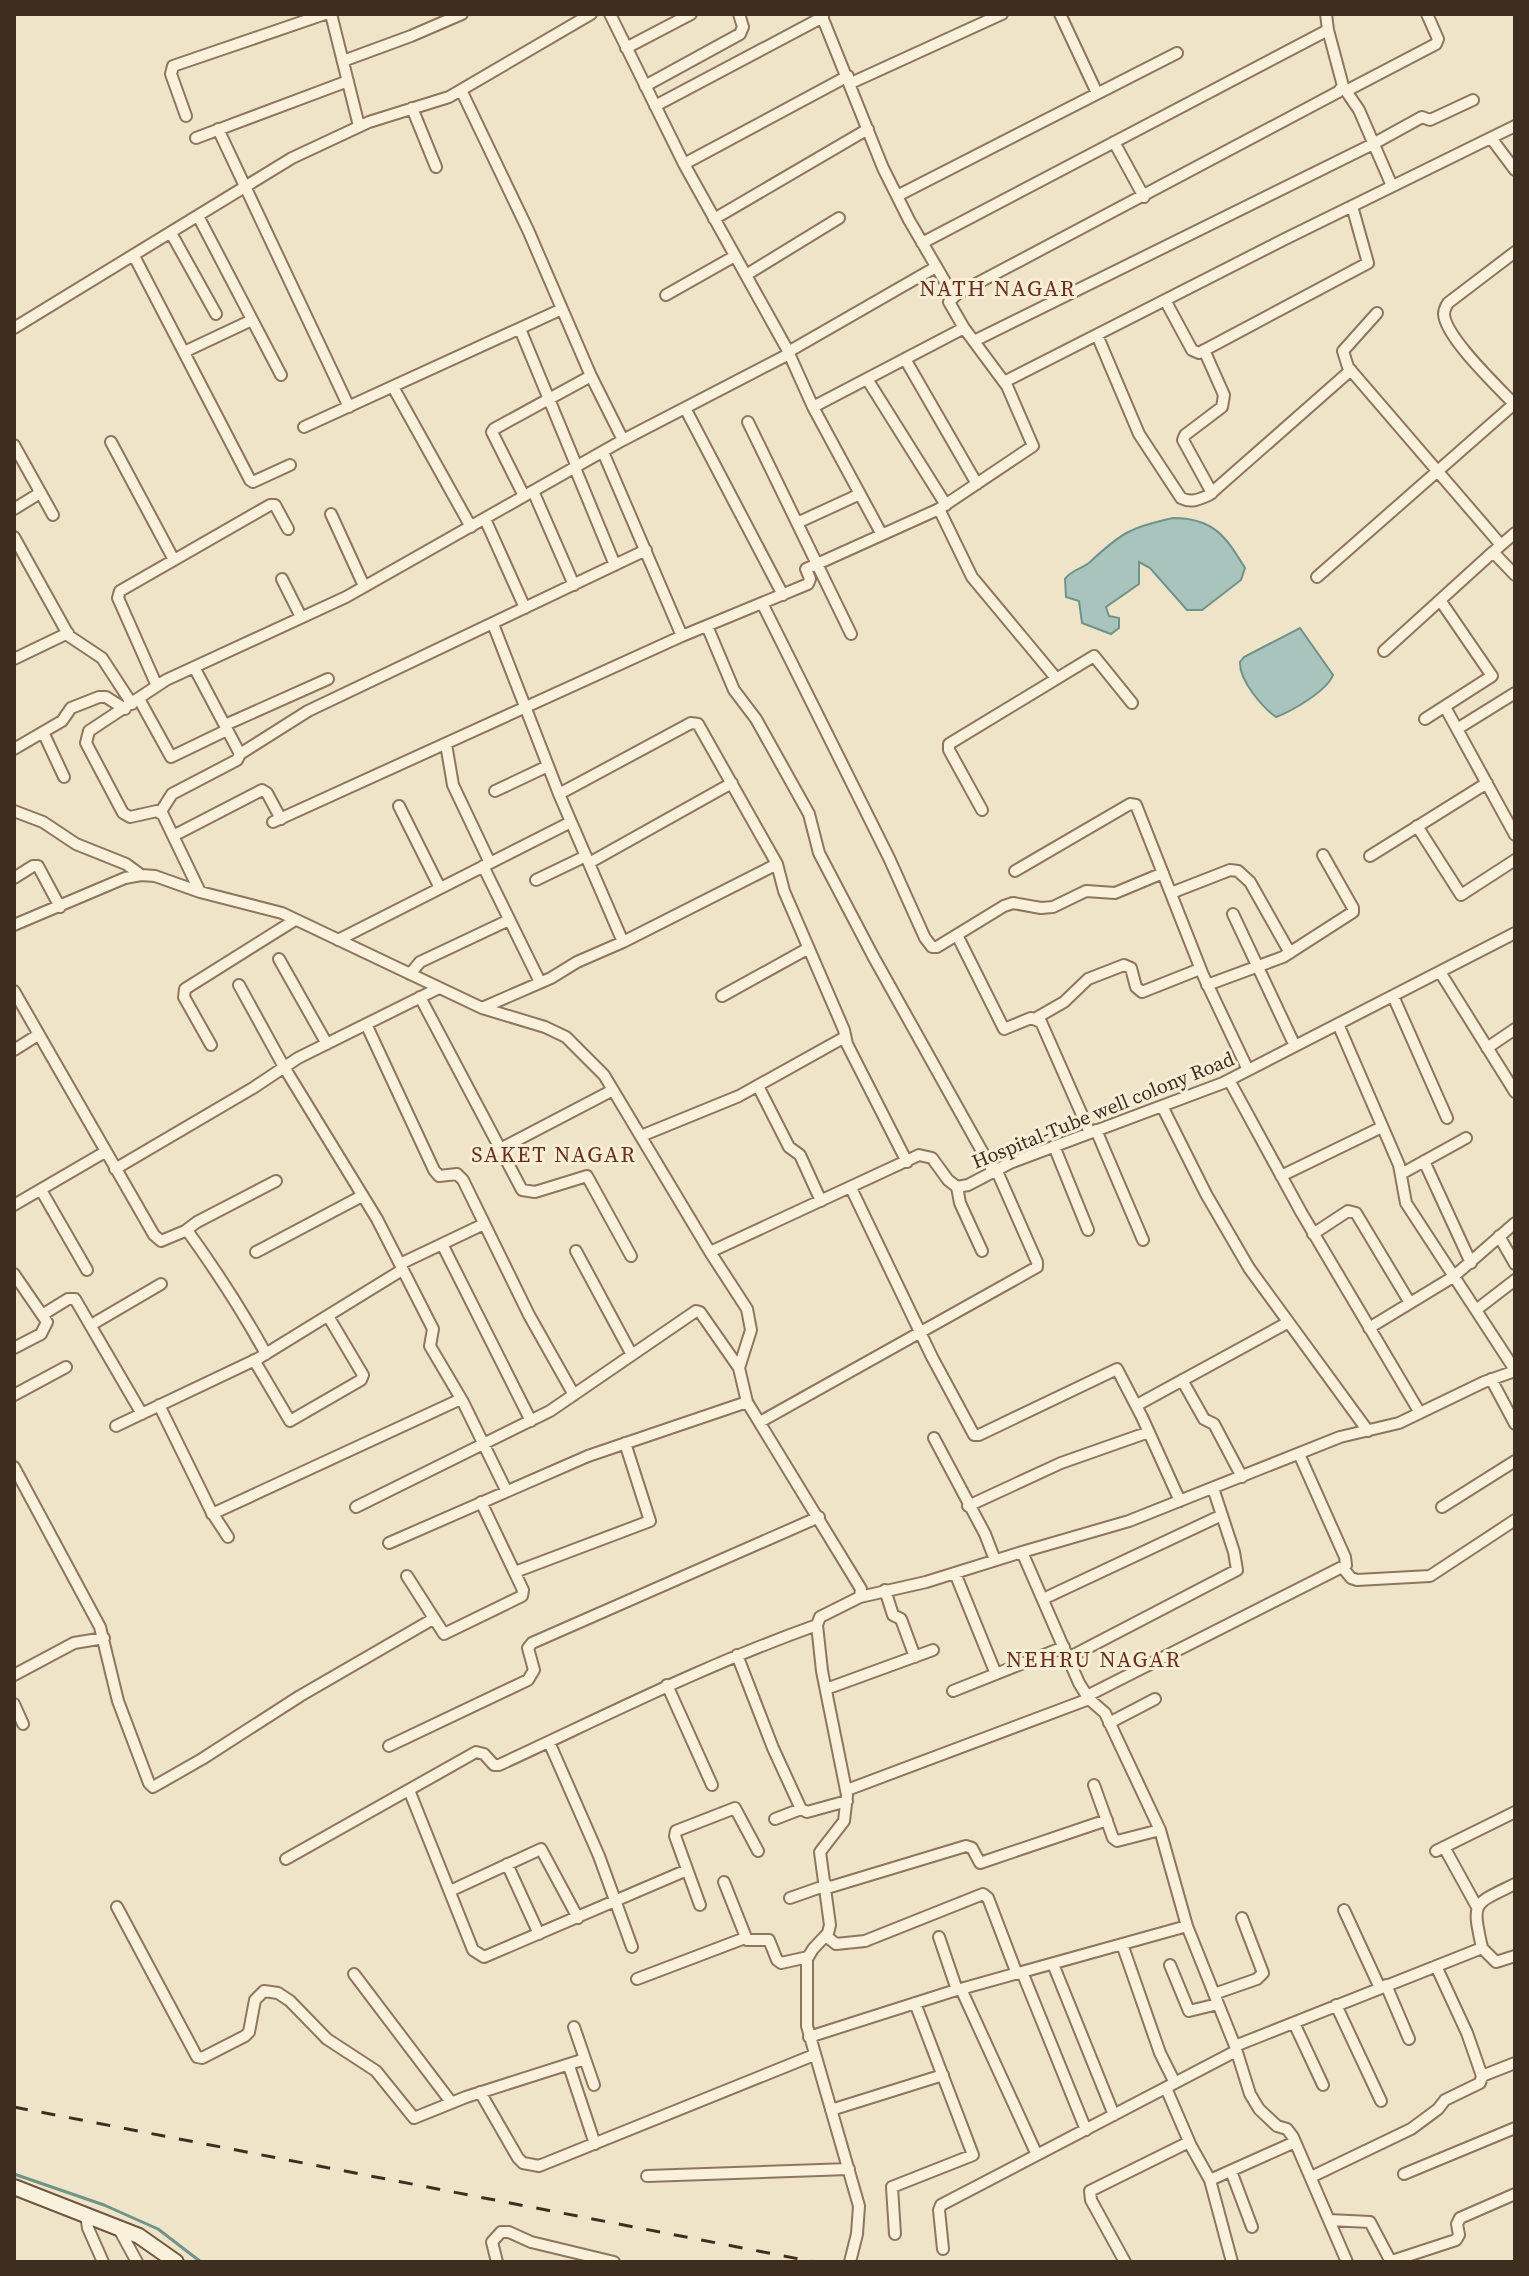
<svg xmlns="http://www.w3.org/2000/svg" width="1529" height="2276" font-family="'Source Serif 4',serif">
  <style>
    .water { fill: #a9c4bc; stroke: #6f938a; stroke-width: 2 }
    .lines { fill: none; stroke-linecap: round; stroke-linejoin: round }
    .stream { stroke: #6f938a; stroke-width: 3 }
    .street-casing { stroke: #8d765c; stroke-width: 14 }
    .secondary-casing { stroke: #6f573f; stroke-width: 18 }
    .street { stroke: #faf1dc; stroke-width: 10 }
    .secondary { stroke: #faf1dc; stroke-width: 14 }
    .rail { stroke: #3d2e20; stroke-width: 3; stroke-dasharray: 14 14; stroke-linecap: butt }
    .labels { text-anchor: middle; stroke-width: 6; stroke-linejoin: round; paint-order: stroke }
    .street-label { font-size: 20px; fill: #3d2e20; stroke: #f7eed8 }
    .neighbourhood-label { font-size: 22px; letter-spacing: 2px; fill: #6b2e1e; stroke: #f7eed8 }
  </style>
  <rect width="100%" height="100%" fill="#f0e4c8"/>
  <path class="water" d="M1173,518C1214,518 1226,537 1245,568L1241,580L1202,610H1187L1150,568L1139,562V584L1106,607L1109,616L1119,618V628L1111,634L1082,623L1079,601L1066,597L1065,579C1071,570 1082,569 1090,562C1121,533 1131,527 1173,518Z
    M1300,628L1333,675C1327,691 1292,711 1276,717C1262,707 1239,680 1240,662L1244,657Z"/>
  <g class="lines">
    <path class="stream" d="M14,2174L104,2205L158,2229L201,2262"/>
    <g class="street-casing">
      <path id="street" d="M331,14L359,126
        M610,14L684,164L787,349L813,407L881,533
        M821,14L883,168L909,220L954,297
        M1060,14L1097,93
        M626,48L691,14
        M343,61L411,36L462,14
        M851,83L1002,14
        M645,86L740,34L743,27L739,14
        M1344,88L1359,110L1392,186
        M461,90L528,230L591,376L623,440
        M1346,91L1436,44L1438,39L1427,14
        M655,106L823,17
        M412,108L436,167
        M186,116L171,74L173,66L325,14
        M218,129L349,407
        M196,138L348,81
        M1491,138L1515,170
        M1114,142L1144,197
        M684,164L848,76
        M897,196L1177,53
        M198,216L281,375
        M714,219L868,129
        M171,233L216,314
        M922,243L1328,30
        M1515,252L1448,303C1446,307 1444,309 1444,314C1445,337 1499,388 1515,405
        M134,256L250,480L253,482L290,465
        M746,275L839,218
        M666,295L735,256
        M1165,300L1192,350L1199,353L1368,263L1352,206
        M1377,313L1343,351L1348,367L1501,545
        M14,328L292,158L369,122L449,97L591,14
        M520,329L577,467
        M1097,335L1139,434L1181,498C1191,503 1198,500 1209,495L1351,370
        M974,341L1373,144L1422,117L1430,120L1473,100
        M1204,350L1224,395L1222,407L1185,435L1183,440L1212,493
        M184,352L252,320
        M788,352L936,267
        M905,359L977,484
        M867,379L946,505
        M1004,382L1285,239L1515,126
        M393,387L471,527
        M813,407L964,328
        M685,408L783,595
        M748,422L851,634
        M304,427L562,309
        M111,442L174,560
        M14,445L53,515
        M603,452L682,636
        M575,468L615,565
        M533,491L574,585
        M524,496L492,432L494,429L591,376
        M14,509L40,493
        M939,509L1033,446L1007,386L964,328L949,302L957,294L1338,92L1343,86L1328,30L1326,14
        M331,514L364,586
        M485,519L525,608
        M797,523L860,494
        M1515,533L1493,552L1515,575
        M14,537L69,636L102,658L132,704
        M1317,577L1514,404
        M282,579L301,617
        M762,603L889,858L925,938L932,947H937L1004,906L1013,903L1041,908L1053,907L1086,891L1115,893L1163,873
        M493,624L559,794L623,942
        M707,626L734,690L756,719L809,814L819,853L873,956L993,1171
        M1384,651L1493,552
        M14,659L68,633
        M194,667L240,754L308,711L646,550
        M157,686L118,598L120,591L270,505H275L288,529
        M139,699L171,757L227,730
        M1445,707L1515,835
        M1425,719L1492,676L1440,600
        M225,725L328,679
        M1457,729L1515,693
        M43,732L64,777
        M446,744L453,785L490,863
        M14,749L62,721L71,708L99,697H106L125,709
        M495,791L548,766
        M559,794L691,723L698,724L777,864L784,891L844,1030L847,1044L907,1162
        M399,806L440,888
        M982,810L949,750V744L1094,656L1132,703
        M14,811L43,822L76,844L126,864L141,875
        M160,813L172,794L237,760L240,754
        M273,822L682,636L808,584L810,579L806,569L939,509L972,577L1056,678
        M1417,826L1461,895L1515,860
        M173,836L262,790L267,793L281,819
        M1370,856L1487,783
        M589,863L732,783
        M483,866L540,982
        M1015,871L1130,804L1136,805L1203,975L1248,1070
        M14,878L33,866H38L60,907
        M536,880L586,856
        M200,892L163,815L157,811L130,817L123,813L86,743L89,731L166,680L346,597L623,440L789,354
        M1171,893L1230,870L1238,871L1250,882L1290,953
        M1233,914L1295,1046
        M14,925L125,878L141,875L155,876L200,892L282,913L482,1008L545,1027L566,1037L604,1075L710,1252L747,1309L751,1330L739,1368L747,1402L861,1589L860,1597L820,1617L817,1625L822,1671L847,1795L844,1821L820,1852L830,1925L828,1933L813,1949L807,1959V2026L859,2206L857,2234L850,2262
        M957,935L1004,1029L1031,1018L1041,1022L1090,1133
        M338,940L571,822
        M279,959L327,1044
        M1440,972L1515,1092
        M410,974L420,962L509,920
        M239,985L284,1067L377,1219L433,1329L430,1346L463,1402L506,1490
        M1207,985L1283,957L1353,912V908L1323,855
        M14,991L154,1235L161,1241L185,1231L189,1233C217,1272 243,1312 266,1354
        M722,996L807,949
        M1393,996L1447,1118
        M420,997L522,1190L535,1192L587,1176L631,1256
        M482,1008L551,978L577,962L623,942L777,864
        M1036,1018L1064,1002L1088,979L1124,965L1131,968L1136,987L1142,992L1200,969
        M366,1024L434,1170L439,1176L457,1174L463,1180L529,1315L574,1395
        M1338,1024L1399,1165L1406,1203L1515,1370
        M211,1045L184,997L185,989L295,920
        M1487,1048L1515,1029
        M14,1050L38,1035
        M1229,1080L1301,1212L1420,1413
        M758,1086L789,1147L800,1155L821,1201
        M1162,1106L1206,1194L1249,1268L1368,1431
        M1096,1130L1143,1240
        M641,1136L739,1096L845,1037
        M1054,1146L1088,1230
        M500,1149L613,1090
        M1424,1161L1471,1263
        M115,1169L253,1088L298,1058L439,988
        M1401,1174L1466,1138
        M1281,1176L1382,1127
        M957,1187L960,1203L982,1251
        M851,1188L932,1357L974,1435H979L1117,1369L1142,1417L1180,1501
        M41,1190L87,1270
        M14,1205L105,1152
        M185,1231L197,1222L276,1181
        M1313,1234L1348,1211L1356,1213L1410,1303
        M1499,1236L1515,1264
        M442,1244L531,1421
        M576,1251L632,1355
        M256,1252L362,1196
        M710,1252L919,1155L932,1158L948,1180L957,1187L968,1185L1010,1163L1223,1083L1515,933
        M400,1264L484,1224
        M14,1274L47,1322L41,1334L14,1348
        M1476,1310L1515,1280
        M42,1315L68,1299H75L142,1414
        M91,1325L161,1284
        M1369,1328L1453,1277L1515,1223
        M254,1360L290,1421L361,1380L363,1375L328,1316
        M1491,1379L1515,1424
        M1182,1380L1204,1419L1214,1424L1242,1477
        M14,1395L66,1367
        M159,1405L211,1511L228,1537
        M1137,1405L1287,1323
        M760,1422L1037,1267V1262L996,1169
        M116,1426L259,1358L402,1270
        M934,1438L985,1534L995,1560
        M14,1467L100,1627L118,1701L149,1783L153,1787L202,1759L300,1696L433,1619
        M968,1506L1061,1463L1149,1432
        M356,1507L550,1411L696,1311L700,1312L739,1368
        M1442,1507L1515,1461
        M212,1514L461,1399
        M389,1543L588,1456L747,1402
        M1022,1552L1129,1521L1340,1437L1399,1423L1484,1382L1515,1371
        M1343,1568L1351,1578L1357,1580L1430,1576L1515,1520
        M515,1572L650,1521L625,1443
        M955,1573L996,1674
        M407,1576L444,1634L522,1596L523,1590L481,1502
        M885,1590L893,1615L901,1619L915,1657
        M860,1597L926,1582L1022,1552L1079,1683L1089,1699L1105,1713L1160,1830L1187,1926L1235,2046L1250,2094L1259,2109L1277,2126L1287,2129L1293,2137L1347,2262
        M1043,1599L1222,1515
        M737,1655L773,1748L801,1809L807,1812L847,1801
        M1068,1658L1237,1570L1234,1552L1213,1488
        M14,1675L74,1643L104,1638
        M667,1685L712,1785
        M826,1689L933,1650
        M953,1691L1064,1647
        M1087,1696L1346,1565L1345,1557L1299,1454
        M14,1704L23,1724
        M1109,1723L1155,1699
        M549,1742L599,1856L632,1947
        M389,1746L528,1680L534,1670L528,1648L532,1643L819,1517
        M1094,1785L1113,1838L1117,1841L1160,1830
        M409,1790L473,1950L484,1957L687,1870
        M847,1790L1089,1699
        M775,1819L801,1809
        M1444,1847L1477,1907
        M1436,1851L1515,1812
        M286,1859L476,1752L484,1754L494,1765H499C605,1716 707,1664 817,1625
        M507,1864L539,1934
        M724,1882L747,1940H769L777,1960L781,1963L808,1957
        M827,1888L966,1846L972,1848L980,1863L1107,1820
        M450,1891L541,1849L578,1918
        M790,1898L827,1885
        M700,1905L675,1836L676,1831L735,1808L758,1851
        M117,1907L197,2057L202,2058L245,2036L249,2032L255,2000L264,1991L278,1993L290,2001L327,2039L376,2071L414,2118L466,2097L585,2059
        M1344,1910L1380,1988
        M826,1936L836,1944L865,1941L983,1894L988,1898L1017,1974
        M939,1937L957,1990
        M1122,1944L1160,2053L1175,2083
        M1482,1948L1496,1962L1515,1956
        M1053,1964L1114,2115
        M1170,1965L1189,2011L1218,2004
        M1022,1972L1086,2130
        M354,1974L451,2102
        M637,1979L745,1938
        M1386,1985L1409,2039
        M961,1989L1037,2155
        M1214,1994L1257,1979L1263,1973L1242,1918
        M1336,2005L1381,2101
        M1294,2023L1323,2085
        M574,2027L594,2085
        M809,2037L950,1992L1187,1926
        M1235,2046L1482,1948C1472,1901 1472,1905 1515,1884
        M569,2066L595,2144
        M1482,2076L1515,2063
        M1166,2088L1191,2146L1210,2180L1232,2262
        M480,2092L518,2158L523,2163L539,2166L814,2055
        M831,2110L943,2075
        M1231,2171L1252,2227
        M1404,2174L1515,2128
        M647,2176L849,2169
        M1311,2177L1411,2129L1438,2109L1445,2100L1480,2083L1482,2076L1467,2033L1436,1966
        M1210,2180L1295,2142
        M86,2215L88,2228L103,2262
        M1329,2220L1370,2222L1390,2260H1395L1456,2240L1459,2235L1457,2224L1460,2218L1515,2194
        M119,2229L137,2262
        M895,2234L892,2187L973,2155L915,2003
        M943,2249L939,2210L941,2205L1236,2051
        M497,2262L492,2242L501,2232H509L531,2242L614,2262
        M1125,2262L1091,2200L1090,2191L1189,2142"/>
    </g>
    <g class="secondary-casing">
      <path id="secondary" d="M14,2187L139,2236L176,2262"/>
    </g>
    <use href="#street" class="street"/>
    <use href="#secondary" class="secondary"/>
    <path class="rail" d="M14,2107L815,2262"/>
  </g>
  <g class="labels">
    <g class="street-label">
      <text transform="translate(1103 1110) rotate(-22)" y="7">Hospital-Tube well colony Road</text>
    </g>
    <g class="neighbourhood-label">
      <text x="998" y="296">NATH NAGAR</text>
      <text x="554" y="1162">SAKET NAGAR</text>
      <text x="1094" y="1667">NEHRU NAGAR</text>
    </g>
  </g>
  <rect width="1529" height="2276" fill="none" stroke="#3d2e20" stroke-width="32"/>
</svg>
